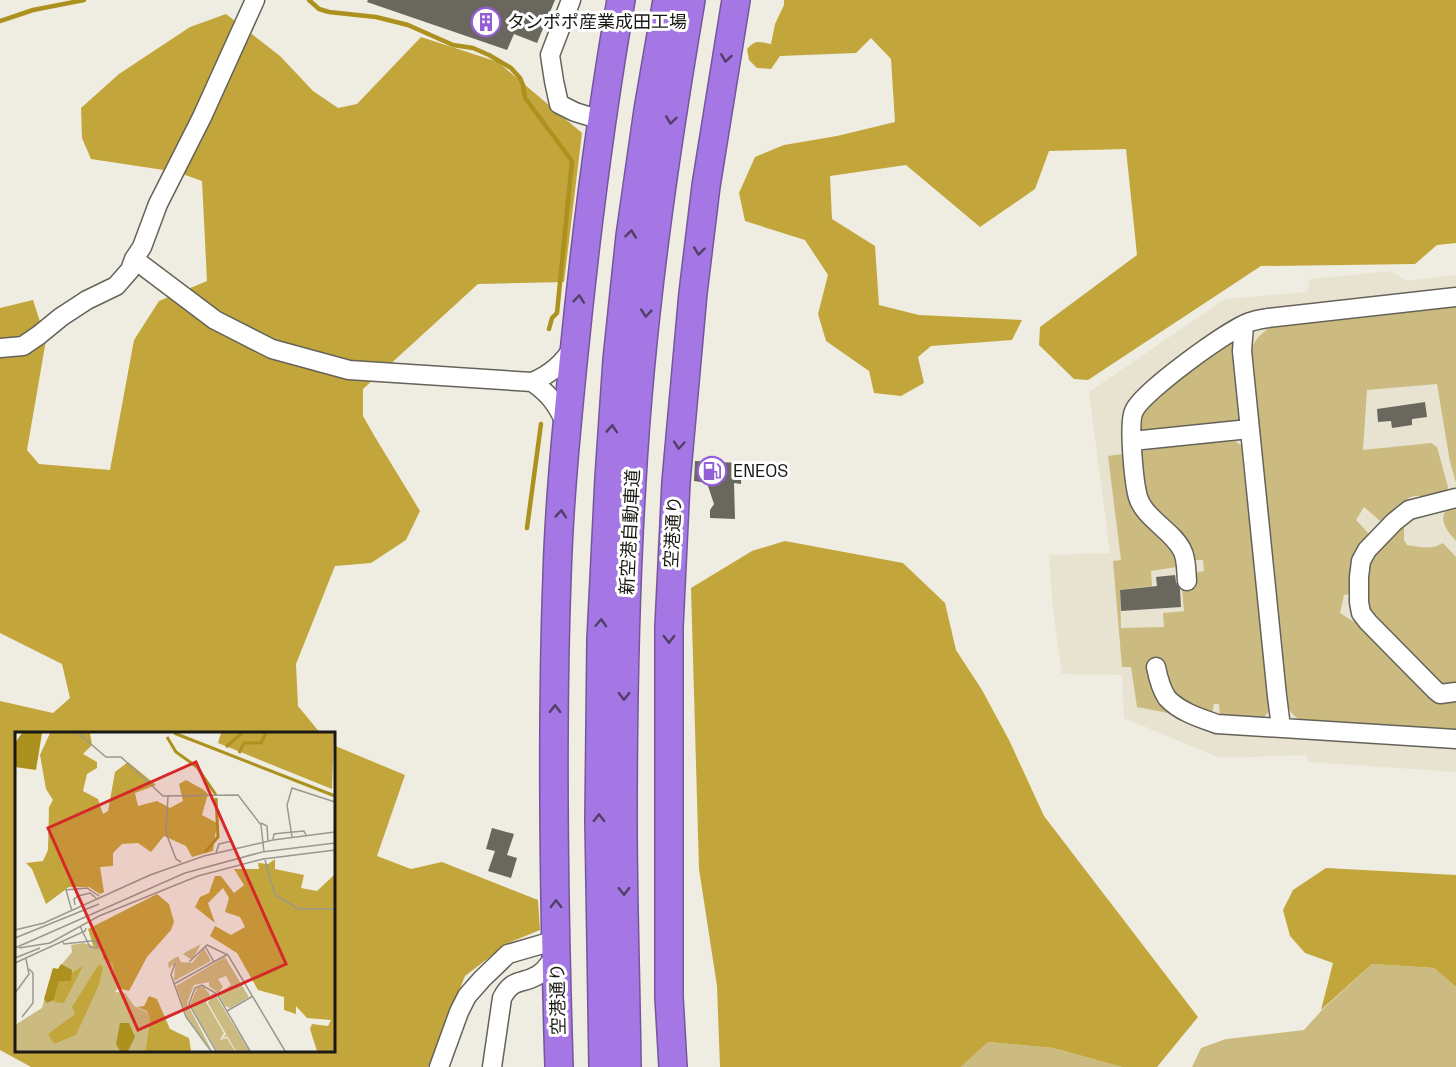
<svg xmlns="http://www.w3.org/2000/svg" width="1456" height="1067" font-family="'Space Grotesk','Noto Sans JP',sans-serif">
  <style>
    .built { fill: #e8e3d0 }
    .green { fill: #ccbb81 }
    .forest { fill: #c3a63b }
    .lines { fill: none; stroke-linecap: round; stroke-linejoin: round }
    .stream { stroke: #ad911f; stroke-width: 4.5 }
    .building { fill: #6a675e }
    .minor-casing { stroke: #656259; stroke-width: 21 }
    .highway-casing { stroke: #74569c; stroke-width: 30 }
    .minor { stroke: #fff; stroke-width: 18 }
    .highway { stroke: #a477e5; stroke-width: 27 }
    .oneway { stroke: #513f68 }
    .labels { text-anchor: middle; stroke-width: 6; stroke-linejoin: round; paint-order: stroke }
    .poi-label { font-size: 18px; fill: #1a1915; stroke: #fff; text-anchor: start }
    .street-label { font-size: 18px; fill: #1a1915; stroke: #fff }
    .inset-river { fill: none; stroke: #ad911f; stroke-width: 3 }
    .inset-road { fill: none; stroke: #9a988f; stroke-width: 1.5 }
    .view { fill: #d62828; fill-opacity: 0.15; stroke: #d62828; stroke-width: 3 }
    .inset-edge { fill: none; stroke: #1a1915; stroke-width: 3 }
  </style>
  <rect width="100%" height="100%" fill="#efece1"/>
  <path class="built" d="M1391,271L1407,281L1456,275V772L1309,762L1306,755L1220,758L1124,718L1122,675L1062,674L1053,610L1049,555L1110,553L1089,392L1225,299L1307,292L1310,279Z"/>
  <path class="green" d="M1456,301V483L1450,462L1437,384L1367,390L1363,450L1431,443L1437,447L1448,487L1446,494L1442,496H1414L1409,498L1390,523L1386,526L1364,507L1356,520L1370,535L1351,591L1349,594L1344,595L1340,613L1378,637L1456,698V733L1308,724C1291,716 1289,711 1283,693L1248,360C1253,340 1259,334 1277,323Z
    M1230,342H1235L1242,419L1238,423L1142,438L1138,421L1152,400Z
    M1232,439L1241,445L1263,646L1272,708L1261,720H1220L1219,704H1214L1212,714L1208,716L1177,697L1162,666L1178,715L1137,707L1131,667H1122L1113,561L1121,560L1108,456L1129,453L1135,504L1175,548L1177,567L1151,571L1152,586L1120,590L1121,628L1164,627L1163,613L1184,611L1182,589L1196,588L1195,573L1204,571L1203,560H1193V553L1189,546L1150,503L1146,495L1140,451Z
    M1456,505V541C1449,533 1437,520 1447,509C1449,507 1453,506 1456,505Z
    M1404,527V540L1407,545C1418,547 1433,550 1443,543L1456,557V686L1445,688L1366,611L1367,560L1398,528Z
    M1372,964L1434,968L1456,987V1067H1192L1201,1048L1226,1039L1304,1030L1322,1010Z
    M988,1042L1053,1048L1122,1067H961Z"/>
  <path class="forest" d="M784,0H1456V243L1437,245L1415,264L1261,266L1088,380L1074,379L1039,345L1040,327L1137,255L1126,149L1049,151L1035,189L980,227L906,165L830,176L832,219L875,246L879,305L919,315L1022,320L1012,340L931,346L918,357L924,383L901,396L874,393L869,371L826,341L818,314L828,275L805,240L745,221L739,193L755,157L784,145L837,136L895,122L891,59L871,38L856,53L780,56L771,69L757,68L749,60L747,49C756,39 759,42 771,44L775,24L784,5Z
    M226,14L280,56L313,91L338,108L357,104L421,37L498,62L582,133L564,282L478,284L363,389V416L375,437L420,511L406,540L371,563L335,566L296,664L298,706L321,734H16V1050H333V745L405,775L377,856L411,869L442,862L538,900L540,930L508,943L465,976L428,1067H31L0,1050V701L53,713L70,698L62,664L0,633V308L33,300L46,340L27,450L39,464L110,470L134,340L159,301L207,281L202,181L177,172L91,159L82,138L81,108L119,74L190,27Z
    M785,541L903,563L945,603L956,650L982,690L1009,740L1044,816L1198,1017L1157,1067H1122L1053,1048L988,1042L961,1067H720L717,986L699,869L691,588L752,551Z
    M1326,868L1456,875V987L1434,968L1372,964L1321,1010L1333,963L1305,953L1290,936L1283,910L1293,890Z"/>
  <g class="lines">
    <path class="stream" d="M309,0L319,9L329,12L376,17L408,25L453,45L473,48L489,55L511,68L520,78L523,85L525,98L572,161L557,313L552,318L549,329
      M0,21L33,10L84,0
      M527,528L541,424"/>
  </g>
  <path class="building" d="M368,0H555L537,43L514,34L507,50L367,2Z
    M1425,402L1427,417L1412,419V425L1392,428L1391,421L1378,422L1377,409Z
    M695,461L742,463L741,484L734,483L735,519L710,518V510L714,504L707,483L694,481Z
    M1175,575L1176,582L1180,589L1181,607L1121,611L1120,590L1157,586L1156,577Z
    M492,828L514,834L507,855L517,858L511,878L488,871L495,851L486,849Z"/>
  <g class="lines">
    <g class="minor-casing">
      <path id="minor" d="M571,0L550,55L554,81L559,104L575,112L601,120
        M134,259L215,320L272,349L349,370L532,382C549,375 563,364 573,347
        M1244,325L1242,351L1277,696L1281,727
        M0,348L23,346L39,335L61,317L87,300L116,286L130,270L134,259L142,247L158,204L202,117L255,0
        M532,382C550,394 557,405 566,424
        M1132,441L1249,429
        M1456,498L1409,510L1394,522L1367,550L1361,561L1359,577V602L1361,613L1368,622L1435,690L1440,694L1456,692
        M1187,581C1186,571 1187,559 1182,550C1173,531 1144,518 1138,497C1134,483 1128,422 1134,411C1142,392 1229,329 1250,322C1255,320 1262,319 1268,318L1456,297
        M1156,667C1158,677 1161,689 1167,698C1180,712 1200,718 1217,724L1456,739
        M439,1067L459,1012L467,996L482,979L508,954L546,943
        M492,1067L502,998C513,977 522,985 538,975C547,969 552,960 557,951"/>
    </g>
    <g class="highway-casing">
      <path id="highway" d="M559,1067C554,904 551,740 557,577C559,506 566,434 573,363C585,241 600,120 621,0
        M603,1067L599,820L601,640L609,478L617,360L630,236L648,110L667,0
        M627,1067C626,985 623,902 623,819C623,706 625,593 632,480C641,319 664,159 691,0
        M673,1067L669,997V627L676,482L693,293L706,186L736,0"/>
    </g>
    <use href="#minor" class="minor"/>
    <use href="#highway" class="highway"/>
  </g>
  <defs><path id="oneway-chevron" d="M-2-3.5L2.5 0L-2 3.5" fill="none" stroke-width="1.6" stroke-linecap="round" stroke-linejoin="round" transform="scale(1.5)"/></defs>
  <g class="oneway">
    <use href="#oneway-chevron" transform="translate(726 58) rotate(99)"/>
    <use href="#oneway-chevron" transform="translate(671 120) rotate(98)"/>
    <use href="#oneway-chevron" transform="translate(631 234) rotate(-83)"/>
    <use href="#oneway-chevron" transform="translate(699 251) rotate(97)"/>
    <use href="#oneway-chevron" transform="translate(579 299) rotate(-84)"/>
    <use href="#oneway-chevron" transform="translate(646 313) rotate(96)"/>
    <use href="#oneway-chevron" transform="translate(612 429) rotate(-86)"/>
    <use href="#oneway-chevron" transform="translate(679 445) rotate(95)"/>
    <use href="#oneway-chevron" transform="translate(561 514) rotate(-86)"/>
    <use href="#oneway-chevron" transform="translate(601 623) rotate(-87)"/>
    <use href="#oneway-chevron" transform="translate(669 639) rotate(90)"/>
    <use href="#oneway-chevron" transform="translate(624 696) rotate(91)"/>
    <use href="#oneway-chevron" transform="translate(555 709) rotate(-89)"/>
    <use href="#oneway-chevron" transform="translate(599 818) rotate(-90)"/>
    <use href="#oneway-chevron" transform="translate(624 891) rotate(89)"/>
    <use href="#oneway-chevron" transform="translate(556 904) rotate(-91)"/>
  </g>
  <defs>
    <g id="building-ring" transform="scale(1.5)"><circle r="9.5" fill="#fff" stroke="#935fd7" stroke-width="1.5"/><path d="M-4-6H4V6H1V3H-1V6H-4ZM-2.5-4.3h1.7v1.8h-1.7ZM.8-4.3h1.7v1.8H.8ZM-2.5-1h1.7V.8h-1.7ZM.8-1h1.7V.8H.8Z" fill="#935fd7"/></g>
    <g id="fuel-ring" transform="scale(1.5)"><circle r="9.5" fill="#fff" stroke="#935fd7" stroke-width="1.5"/><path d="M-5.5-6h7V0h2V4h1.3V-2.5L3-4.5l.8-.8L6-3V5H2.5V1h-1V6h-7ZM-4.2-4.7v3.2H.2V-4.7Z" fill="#935fd7"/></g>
  </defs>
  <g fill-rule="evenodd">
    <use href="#building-ring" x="486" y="22"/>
    <use href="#fuel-ring" x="712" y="471"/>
  </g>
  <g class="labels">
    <g class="poi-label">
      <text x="507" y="28">タンポポ産業成田工場</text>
      <text x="733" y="477">ENEOS</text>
    </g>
    <g class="street-label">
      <text transform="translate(630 532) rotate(-87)" y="6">新空港自動車道</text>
      <text transform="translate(673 532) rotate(-87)" y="6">空港通り</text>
      <text transform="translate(558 999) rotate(-91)" y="6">空港通り</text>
    </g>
  </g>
  <g transform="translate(15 732)">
    <rect width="320" height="320" fill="#efece1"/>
    <path d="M68,211L85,215L97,231L103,256L100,260L110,261L119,274L132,280L135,288L130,319H0V293L27,276L38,236L43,237L57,220L56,213ZM186,212L177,228L168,222L163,224L166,230L177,231L189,216L196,229L159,249L160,230L154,237L153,231L158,227ZM210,225L234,265L215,276L210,274L203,262L216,253L211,244L203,247L208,255L203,261L194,254V250L179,253L172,271L197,319L172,286L161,254ZM188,254L195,263L191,270L209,301L205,308L212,306L220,319H202L175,273L182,256ZM197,262H200L234,319H221L212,304L207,307L211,302L193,271Z" fill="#ccbb81"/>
    <path d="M35,1H75L77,13L68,22L82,30V36L72,42L68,59L83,67L88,82L93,79L100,40L113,30L141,53L120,61L123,74L142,69L155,76L168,69L164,52L171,48L189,58L193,62L187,83L202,91L198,119L177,125L171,114L149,104L136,120L123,111L107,112L98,121V134L85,135L89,160L85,162L74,155H54L31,172L17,137L11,131L28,129L33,118L34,75L38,68L31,57L25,23ZM206,1H319L317,57L203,11ZM260,127V137L289,143L286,156L302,159L319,143V319H302L295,297L297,292L313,294L316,288L292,286L281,274V282L269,278V265L243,258L222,221L195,204L200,194L216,203L230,195L225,185L210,180L214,166L208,156L193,171L200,191L180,175L185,165L194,161L200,144H206L219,161L229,153L219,137H244L243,131L253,132ZM142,162L154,172L159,190L156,198L132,225L114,259L103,256L97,231L88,227V220L78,213L73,197ZM84,232L88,235L84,253L61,303L39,312L33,302L60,282L57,275ZM68,234L49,271L39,270L44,249ZM134,264L142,267L155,297L174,306L176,319H130L135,288L132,279L122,275L129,274Z" fill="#c3a63b"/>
    <path d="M7,1H27L21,38L0,35V11ZM46,232L57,238L56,249H44L39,268L32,271L29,267L38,236L43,237ZM105,291H114L120,305L113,319H105L101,312Z" fill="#ad911f"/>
    <path class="inset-river" d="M159,1L320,64M152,5L161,20L182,35L201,63M211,15L227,1M224,21L229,11H246L251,1M190,120L203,105L201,66"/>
    <path class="inset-road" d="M63,1L91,25H106L148,64L223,63L246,93L249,120M153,64L151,101L161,127L166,130M246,91L252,94L253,109M277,105L272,73L277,56L320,70M258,107L259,102L267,101L289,99L291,103M201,121L204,112L217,109M250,128L260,163L284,177H320M60,173L59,167L63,164L75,161L81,166M57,179L51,158L72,156L84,164M0,198L29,191L135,143L189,124L258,108L320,100M0,206L84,172M48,210L49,212L67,210L75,209H79L83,211L82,216L75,215L73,211L65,194M190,214L199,230M0,216L170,141L247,120L320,111M4,216L35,211L84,184L183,144L248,127L320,118M0,226L25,216M174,230L192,213L213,223L270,319M0,231L70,199L71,196M160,231L156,243L171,285L196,319M159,252L213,222M0,261L14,242L11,227M212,279L238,264M7,285L18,271V241L14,237M201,319L174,272L180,256L187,253L202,262L235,319"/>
    <path class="view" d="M181,30L271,232L123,298L33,96Z"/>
    <rect width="320" height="320" class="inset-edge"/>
  </g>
</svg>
